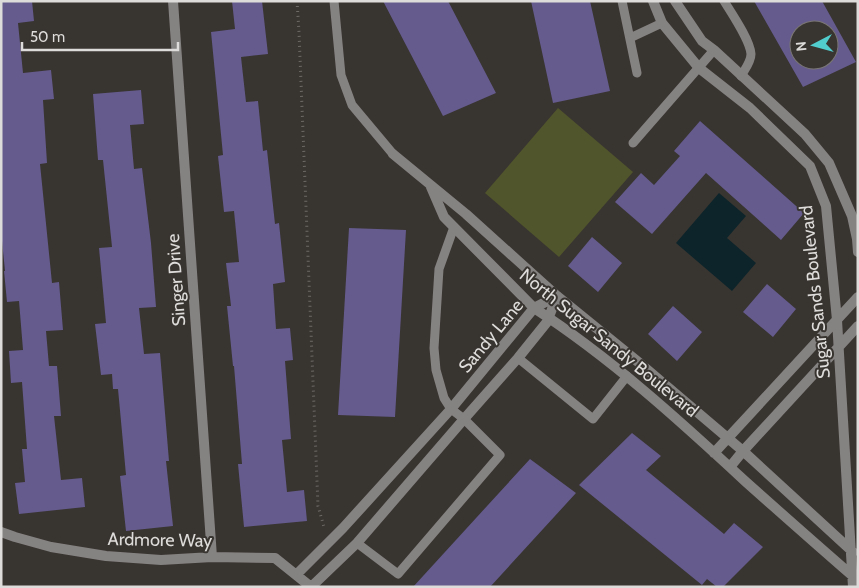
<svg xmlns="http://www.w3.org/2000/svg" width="859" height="588" font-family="Cabin,sans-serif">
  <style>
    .green { fill: #51552c }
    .water { fill: #0c242a }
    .building { fill: #655b8d; fill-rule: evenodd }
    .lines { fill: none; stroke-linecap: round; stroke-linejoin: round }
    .path { stroke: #6e6b67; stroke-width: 3; stroke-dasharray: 1 4; stroke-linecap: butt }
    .service { stroke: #858282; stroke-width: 9 }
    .minor { stroke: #858282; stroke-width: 10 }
    .labels { text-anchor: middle; stroke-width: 4; stroke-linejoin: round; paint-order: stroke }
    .street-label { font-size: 18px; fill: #dedcda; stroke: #383430 }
  </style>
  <rect width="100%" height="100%" fill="#383430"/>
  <path class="green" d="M558,108L633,172L559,257L485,193Z"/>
  <path class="water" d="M719,193L746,216L727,238L756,263L732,291L676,243Z"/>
  <path class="building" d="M1,1H32L34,21L18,23L23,73L51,70L54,99L43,100L47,163L40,164L52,283L59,282L63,330L46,331L49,366H57L61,416H54L61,480L82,478L85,507L19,514L15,483L25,482L22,449H27L22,382L11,383L9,351L23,350L19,301L7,302L4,271H5L1,231Z
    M232,1H262L268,54L241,57L246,102L258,101L263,151L267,150L275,224L279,223L285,282L273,284L276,329L290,328L293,360L285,361L291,439L282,440L287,492L304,490L307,521L244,527L238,464H242L234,366H233L227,306H231L226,263L239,262L234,211L224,212L218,156L223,155L211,32L235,29Z
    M383,1H448L496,93L443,116Z
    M531,1H590L610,91L553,103Z
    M754,1H822L856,62L803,87ZM799,30H829V60H799Z
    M141,90L144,124L130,125L134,169L142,168L151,243L156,307L139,308L144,354L160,353L169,461H166L173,526L126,531L120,476L126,475L118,389H113L112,374L101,375L95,324L106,323L99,248L112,247L103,160H98L93,94Z
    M700,121L804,213L781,240L706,173L652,234L615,202L641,173L654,185L680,156L674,151Z
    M349,228L406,230L395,417L338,415Z
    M592,237L622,263L598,292L568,266Z
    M767,284L796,309L773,337L743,312Z
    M673,306L702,332L677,361L648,334Z
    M632,433L661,456L646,470L724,534L734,523L763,547L723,587H717L707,579L702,585L579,485Z
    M530,459L576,493L490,587H413Z"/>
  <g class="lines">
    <path class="path" d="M297,1L299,32L318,506L324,527"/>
    <path class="service" d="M334,1L341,75L352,105L393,154
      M622,1L637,73
      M724,1C732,14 750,40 751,54C751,62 745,69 741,76
      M630,38L662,23
      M633,143L714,50
      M518,358L593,419L627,376
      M357,543L398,574L500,455L464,419L451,409L444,398L436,370L434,348L439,269L454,227"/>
    <path class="minor" d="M173,1L212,557
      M653,1L662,23L699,68L750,108L810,166L826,206L837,320L853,587
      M675,1L702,41L714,50L805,134L829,163L852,216L857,239L858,252
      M393,154L466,214L557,296L637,361L743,451L853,552
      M431,187L444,217L534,308C611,358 679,420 746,482C782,514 818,546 855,578
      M714,453L858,297
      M730,467L743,451L858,326
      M1,532L15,537L51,547L106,556L161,560L212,557L275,558L311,587
      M296,575L343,528L451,409L534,308L557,296
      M311,587L357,543L464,419L518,358L547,322L557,296"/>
  </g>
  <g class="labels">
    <g class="street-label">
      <text transform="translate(176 280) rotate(-94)" y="6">Singer Drive</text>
      <text transform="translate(815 292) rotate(-96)" y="6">Sugar Sands Boulevard</text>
      <text transform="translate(491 336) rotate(-50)" y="6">Sandy Lane</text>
      <text transform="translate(609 343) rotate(39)" y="6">North Sugar Sandy Boulevard</text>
      <text transform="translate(160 540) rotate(1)" y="6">Ardmore Way</text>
    </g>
  </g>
  <rect width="859" height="588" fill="none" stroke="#dedcda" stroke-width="5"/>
  <g transform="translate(814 45) rotate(264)"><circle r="24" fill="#383430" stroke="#7a7774"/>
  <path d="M0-4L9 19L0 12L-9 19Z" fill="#52cdcd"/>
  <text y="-8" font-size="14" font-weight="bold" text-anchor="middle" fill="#dedcda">N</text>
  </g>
  <path d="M22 42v8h156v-8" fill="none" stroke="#dedcda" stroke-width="2.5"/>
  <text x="30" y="42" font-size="15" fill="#dedcda" stroke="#383430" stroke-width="4" paint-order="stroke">50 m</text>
</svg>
